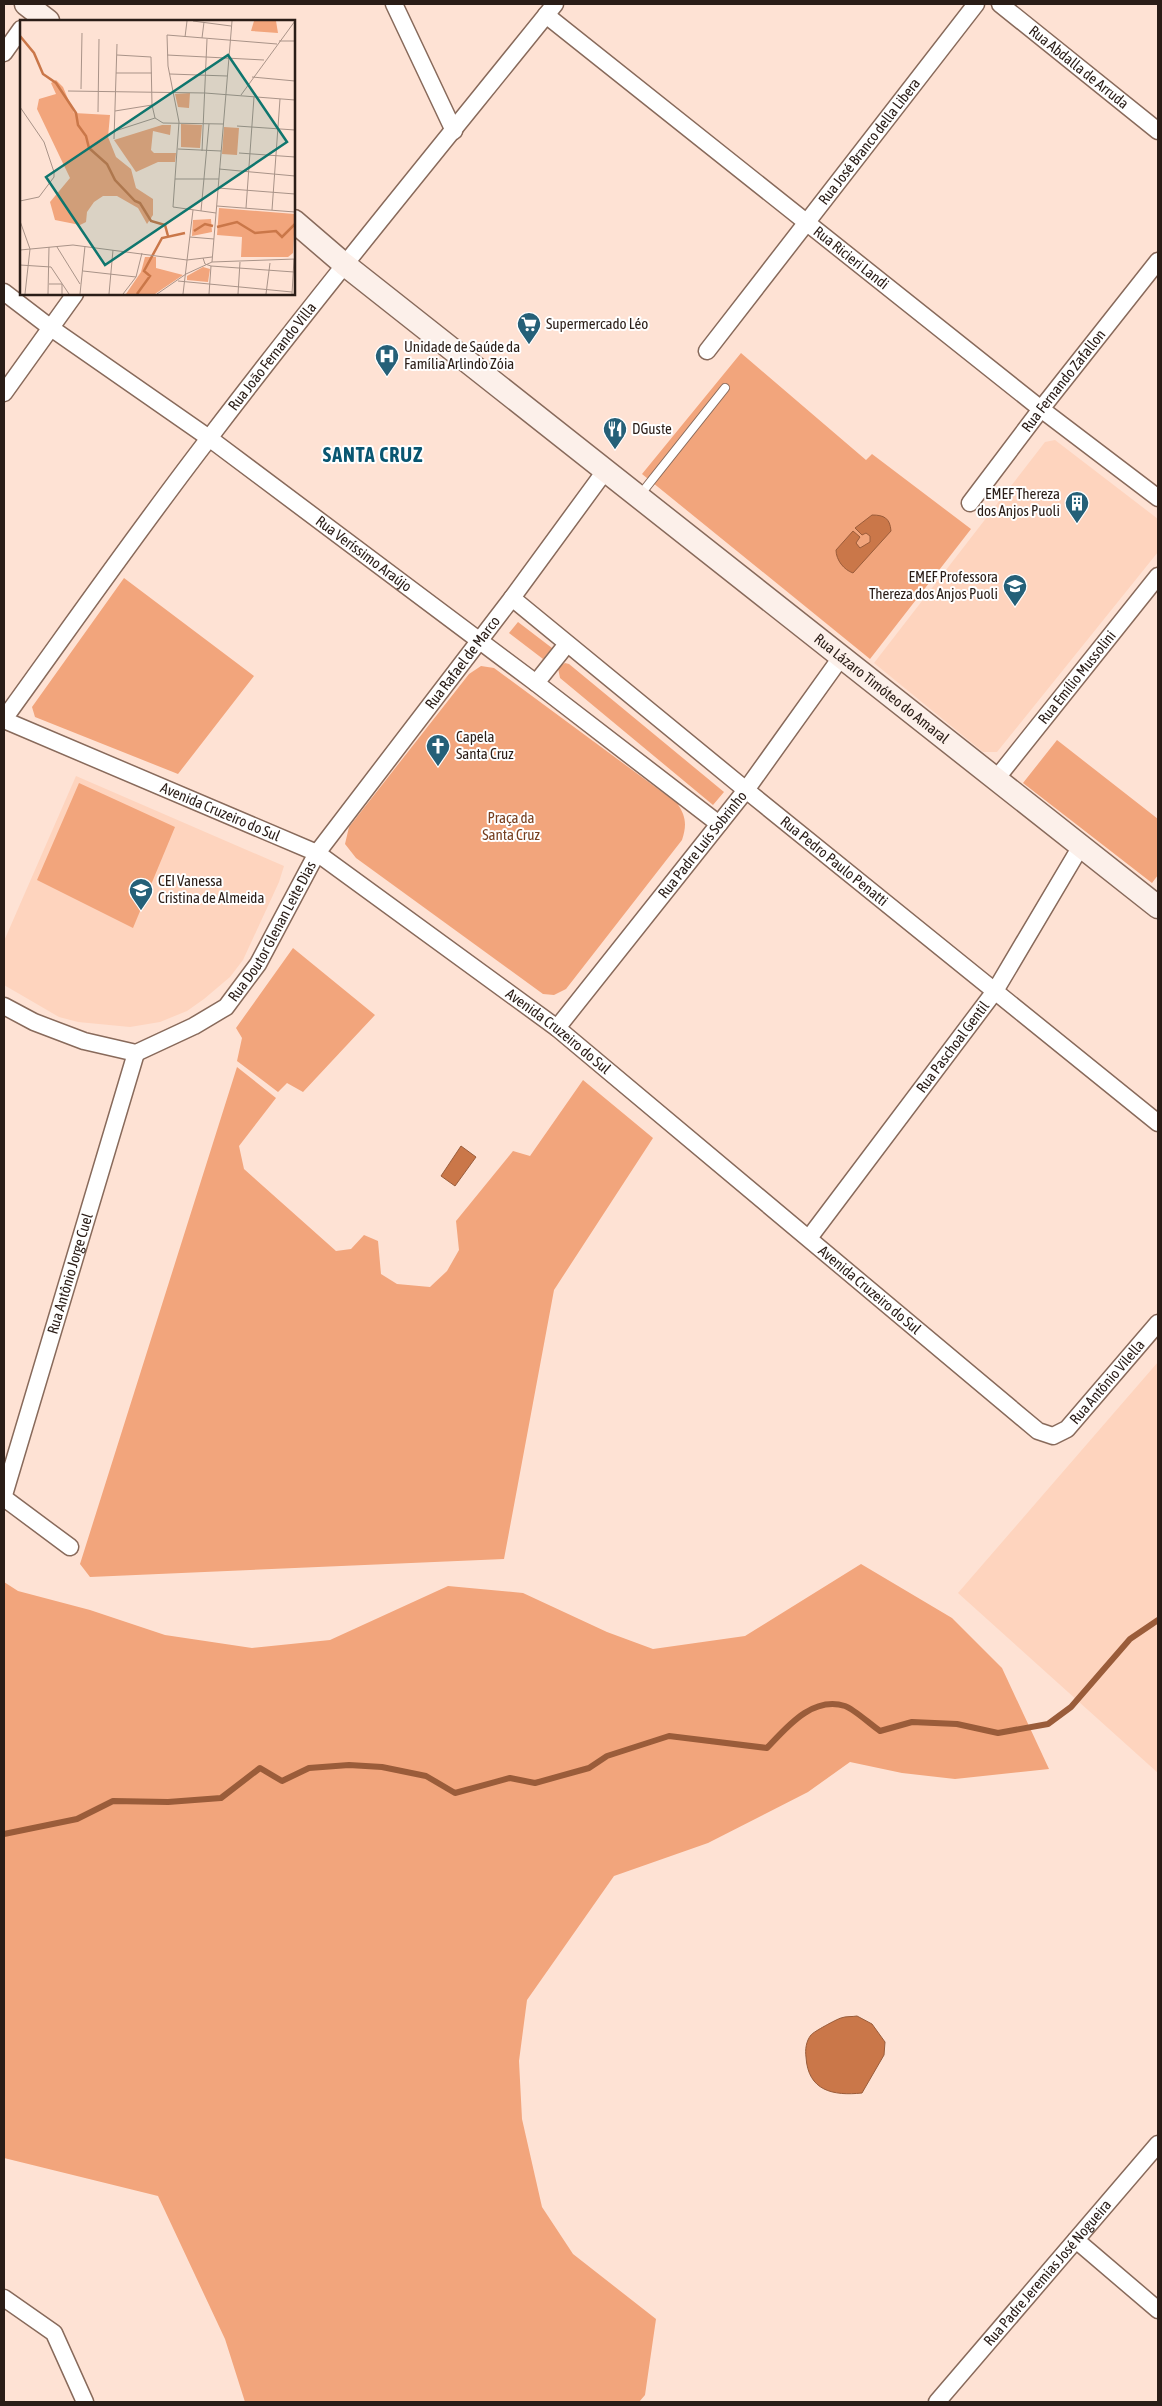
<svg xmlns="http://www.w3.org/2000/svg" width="1162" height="2406" font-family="'Asap Condensed',sans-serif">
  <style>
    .built { fill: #fed4be }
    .green { fill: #f2a57c }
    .water { fill: #ca7749; stroke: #9a5c3a }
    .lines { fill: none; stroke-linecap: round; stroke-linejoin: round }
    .stream { stroke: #9a5c3a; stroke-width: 6 }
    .service-casing { stroke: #886a5b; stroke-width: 10 }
    .minor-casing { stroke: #886a5b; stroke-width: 19 }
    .secondary-casing { stroke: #886a5b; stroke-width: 25 }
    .service { stroke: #fff; stroke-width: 8 }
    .minor { stroke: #fff; stroke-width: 16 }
    .secondary { stroke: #fcf0ea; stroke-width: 22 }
    .labels { text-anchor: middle; stroke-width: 4; stroke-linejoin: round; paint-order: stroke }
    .street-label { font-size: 15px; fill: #2a1d17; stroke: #fff }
    .poi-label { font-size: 15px; fill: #2a1d17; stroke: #fff; text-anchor: start }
    .park-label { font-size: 15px; fill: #763e1e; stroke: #fff }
    .district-label { font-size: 20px; font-weight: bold; letter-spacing: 1px; fill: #095671; stroke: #fff }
    .inset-river { fill: none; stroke: #ca7749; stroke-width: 2.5 }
    .inset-road { fill: none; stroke: #a99388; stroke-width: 1 }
    .view { fill: #0f766e; fill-opacity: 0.15; stroke: #0f766e; stroke-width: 2.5 }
    .inset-edge { fill: none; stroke: #2a1d17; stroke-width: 2.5 }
  </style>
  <rect width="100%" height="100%" fill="#fee2d4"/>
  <path class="built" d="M1055,440L1158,519V552L997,752H983L874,663L1045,442Z
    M76,776L284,866L279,882L243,960L230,977L204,999L187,1011L160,1022L130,1027L78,1022L59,1017L4,985V941Z
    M1158,1362V1773L958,1593Z"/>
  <path class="green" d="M741,353L866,460L872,454L971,529L870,659L642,474Z
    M124,578L254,676L178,774L35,717L32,707Z
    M518,622L552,648L543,659L509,633Z
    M565,663L569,664L724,792L713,805L560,678L558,668Z
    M481,666L494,668L677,803C686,816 687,825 682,840L566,989L554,995L543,994L356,858L345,844L349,827L469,674Z
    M1057,740L1158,819V875L1152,883L1023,783Z
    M79,783L175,827L133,928L37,880Z
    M293,948L375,1015L303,1092L287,1083L278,1092L237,1061L242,1038L236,1028Z
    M237,1067L276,1098L239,1146L244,1169L336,1251L351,1249L364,1235L378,1241L381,1274L397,1284L430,1287L447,1271L459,1250L456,1221L513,1151L530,1156L583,1080L653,1138L554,1290L504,1559L90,1577L80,1564Z
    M861,1564L952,1618L1002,1668L1049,1769L955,1779L902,1773L850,1762L808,1792L708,1843L614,1876L527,2000L519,2061L522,2119L542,2207L573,2254L656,2319L645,2395L639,2402H245L225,2339L158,2196L4,2158V1582L18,1591L90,1610L165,1635L252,1648L330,1640L448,1586L523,1593L607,1632L653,1649L745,1636Z"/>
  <path class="water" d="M872,515C884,515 890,518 891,531L853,573C844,570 836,560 836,550L853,531L860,537L856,543L860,548L870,542V536L866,533L862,535L855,528Z
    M461,1146L476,1157L455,1186L441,1176Z
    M857,2016L872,2024L885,2042L884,2055L862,2093C833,2096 808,2091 806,2057C805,2050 806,2041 811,2035C813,2032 837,2019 841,2018C846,2016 852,2017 857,2016Z"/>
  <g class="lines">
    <path class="stream" d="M4,1834L77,1819L113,1801L168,1802L221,1798L260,1768L282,1781L309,1768L349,1765L382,1767L426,1776L455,1793L510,1778L535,1783L589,1768L607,1756L669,1736L767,1748C787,1727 812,1696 845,1706C854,1709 871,1725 880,1731L912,1722L957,1724L998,1733L1048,1724L1071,1707L1130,1639L1158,1620"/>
    <g class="service-casing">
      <path id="service" d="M640,495L725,388"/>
    </g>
    <g class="minor-casing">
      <g id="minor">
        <path d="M394,4L454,131"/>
        <path id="s1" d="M1000,4L1158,131"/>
        <path id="s2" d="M546,15L1041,409L1158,498"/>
        <path d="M4,53L21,29"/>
        <path id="s3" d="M4,292L51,328L209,438L536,683L719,824"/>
        <path id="s4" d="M707,351L976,4"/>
        <path d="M4,393L75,294"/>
        <path id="s5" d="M970,503L1041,409L1158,261"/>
        <path id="s6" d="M512,598L746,790L1158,1123"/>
        <path d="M536,683L567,644"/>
        <path id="s7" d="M4,719C72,625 139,529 210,437C322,290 439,148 555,4"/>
        <path id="s8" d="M4,720L317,853L557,1028L1038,1431L1053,1436L1067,1429L1158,1323"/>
        <path id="s9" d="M996,779L1158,576"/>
        <path id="s10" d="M4,1006L34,1022L84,1041L136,1053L194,1026L226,1007L258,964L317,853L512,598L605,471"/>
        <path id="s11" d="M557,1028L746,790L842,656"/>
        <path id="s12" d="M809,1238L995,991L1081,846"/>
        <path id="s13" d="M4,1495L136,1053"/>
        <path d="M4,1498L70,1547"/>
        <path d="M1076,2240L1158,2310"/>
        <path d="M4,2298L54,2333L85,2402"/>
        <path id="s14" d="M937,2402L1158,2144"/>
      </g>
    </g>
    <g class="secondary-casing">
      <g id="secondary">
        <path d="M26,4L48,21"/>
        <path id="s15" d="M294,221L344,264L1158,907"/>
      </g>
    </g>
    <use href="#service" class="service"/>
    <use href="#minor" class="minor"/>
    <use href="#secondary" class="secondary"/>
  </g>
  <defs>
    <g id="supermarket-pin" transform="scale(1.25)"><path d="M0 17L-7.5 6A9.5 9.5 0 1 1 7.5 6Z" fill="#256078" stroke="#fff"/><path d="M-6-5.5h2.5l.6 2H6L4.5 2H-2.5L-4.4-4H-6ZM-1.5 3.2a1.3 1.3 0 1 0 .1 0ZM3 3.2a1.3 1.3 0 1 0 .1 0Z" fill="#fff"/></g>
    <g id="hospital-pin" transform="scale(1.25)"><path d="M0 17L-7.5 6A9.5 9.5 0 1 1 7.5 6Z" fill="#256078" stroke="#fff"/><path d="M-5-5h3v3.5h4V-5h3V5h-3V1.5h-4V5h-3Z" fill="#fff"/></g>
    <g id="restaurant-pin" transform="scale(1.25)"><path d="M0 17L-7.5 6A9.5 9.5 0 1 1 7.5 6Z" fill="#256078" stroke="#fff"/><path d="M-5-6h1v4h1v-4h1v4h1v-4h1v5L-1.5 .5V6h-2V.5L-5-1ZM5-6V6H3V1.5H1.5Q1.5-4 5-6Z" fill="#fff"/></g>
    <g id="building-pin" transform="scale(1.25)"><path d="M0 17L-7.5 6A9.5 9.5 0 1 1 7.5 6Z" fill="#256078" stroke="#fff"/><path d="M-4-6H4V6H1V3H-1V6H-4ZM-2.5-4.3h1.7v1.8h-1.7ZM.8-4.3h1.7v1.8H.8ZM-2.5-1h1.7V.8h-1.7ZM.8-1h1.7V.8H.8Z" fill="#fff"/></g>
    <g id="school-pin" transform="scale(1.25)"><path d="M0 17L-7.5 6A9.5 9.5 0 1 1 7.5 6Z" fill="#256078" stroke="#fff"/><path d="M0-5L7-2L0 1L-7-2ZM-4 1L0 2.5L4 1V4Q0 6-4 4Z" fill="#fff"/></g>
    <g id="church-pin" transform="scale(1.25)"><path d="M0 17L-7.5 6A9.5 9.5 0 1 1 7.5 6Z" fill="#256078" stroke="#fff"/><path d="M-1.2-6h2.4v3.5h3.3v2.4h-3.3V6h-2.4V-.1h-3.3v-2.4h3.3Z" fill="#fff"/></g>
  </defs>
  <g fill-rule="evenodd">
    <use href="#supermarket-pin" x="529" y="324"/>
    <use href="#hospital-pin" x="387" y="356"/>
    <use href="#restaurant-pin" x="615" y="429"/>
    <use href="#building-pin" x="1077" y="503"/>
    <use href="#school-pin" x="1015" y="586"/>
    <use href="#church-pin" x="438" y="746"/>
    <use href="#school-pin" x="141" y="890"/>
  </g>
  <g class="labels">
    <g class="street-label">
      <text dy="5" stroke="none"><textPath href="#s1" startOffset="101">Rua Abdalla de Arruda</textPath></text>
      <text dy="5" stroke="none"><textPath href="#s4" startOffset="265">Rua José Branco della Libera</textPath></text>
      <text dy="5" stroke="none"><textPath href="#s2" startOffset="390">Rua Ricieri Landi</textPath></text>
      <text dy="5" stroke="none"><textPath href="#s7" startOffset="451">Rua João Fernando Villa</textPath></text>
      <text dy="5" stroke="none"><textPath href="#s5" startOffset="154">Rua Fernando Zafallon</textPath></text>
      <text dy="5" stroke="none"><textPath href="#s3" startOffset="445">Rua Veríssimo Araújo</textPath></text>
      <text dy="5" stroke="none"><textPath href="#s10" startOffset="661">Rua Rafael de Marco</textPath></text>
      <text dy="5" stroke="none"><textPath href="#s9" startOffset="130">Rua Emílio Mussolini</textPath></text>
      <text dy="5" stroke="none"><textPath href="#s15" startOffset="751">Rua Lázaro Timóteo do Amaral</textPath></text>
      <text dy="5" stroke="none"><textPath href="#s8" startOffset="235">Avenida Cruzeiro do Sul</textPath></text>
      <text dy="5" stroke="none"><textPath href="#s11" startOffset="234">Rua Padre Luís Sobrinho</textPath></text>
      <text dy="5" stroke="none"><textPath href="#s6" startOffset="416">Rua Pedro Paulo Penatti</textPath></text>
      <text dy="5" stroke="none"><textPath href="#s10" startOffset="331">Rua Doutor Glenan Leite Dias</textPath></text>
      <text dy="5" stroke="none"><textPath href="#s8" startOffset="640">Avenida Cruzeiro do Sul</textPath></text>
      <text dy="5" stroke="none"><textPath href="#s12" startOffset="239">Rua Paschoal Gentil</textPath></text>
      <text dy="5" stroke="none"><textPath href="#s13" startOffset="231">Rua Antônio Jorge Cuel</textPath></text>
      <text dy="5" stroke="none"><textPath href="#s8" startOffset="1045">Avenida Cruzeiro do Sul</textPath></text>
      <text dy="5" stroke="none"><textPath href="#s8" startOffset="1358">Rua Antônio Vilella</textPath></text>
      <text dy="5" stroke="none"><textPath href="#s14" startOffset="170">Rua Padre Jeremias José Nogueira</textPath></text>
    </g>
    <g class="poi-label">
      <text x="546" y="329">Supermercado Léo</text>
      <text x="404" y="352">Unidade de Saúde da<tspan x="404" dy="17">Família Arlindo Zóia</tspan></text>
      <text x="632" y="434">DGuste</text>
      <text x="1060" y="499" text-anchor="end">EMEF Thereza<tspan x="1060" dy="17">dos Anjos Puoli</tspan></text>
      <text x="998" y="582" text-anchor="end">EMEF Professora<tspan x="998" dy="17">Thereza dos Anjos Puoli</tspan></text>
      <text x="456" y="742">Capela<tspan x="456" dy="17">Santa Cruz</tspan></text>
      <text x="158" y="886">CEI Vanessa<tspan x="158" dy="17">Cristina de Almeida</tspan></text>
    </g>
    <g class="park-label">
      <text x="511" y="823">Praça da<tspan x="511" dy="17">Santa Cruz</tspan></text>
    </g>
    <g class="district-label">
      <text x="373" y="462">SANTA CRUZ</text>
    </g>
  </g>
  <g transform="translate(20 20)">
    <rect width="275" height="275" fill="#fee2d4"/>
    <path d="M234,1H256L258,13L231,11ZM36,60L43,67L54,93L90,95L88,117L96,137L111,149L116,168L133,179V195L127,204L118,188L97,176H83L74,182L67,192L66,202L60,205L35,200L30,182L50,158L17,89L19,79L36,74L31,63ZM170,73L169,88L158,87L155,74ZM161,104L182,105L180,128L161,127ZM142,105H151L150,115L133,111L131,130L134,133H156L155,142H138L116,152L94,120ZM204,107L219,108L217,135L202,134ZM199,188L275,194L273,233L268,237H221L222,217L197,215ZM173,200L191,199L192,212L172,216ZM125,237H136V248L163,255L135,274H106L121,252ZM183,247L190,249L188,262L167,260V256Z" fill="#f2a57c"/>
    <path class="inset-river" d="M0,16L14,33L23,54L36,63L56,93L58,105L66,116L69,128L87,144L95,160L115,181L120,183L131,201L145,205L148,216M197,207L217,202L235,213L256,211L262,217L275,204M174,211L185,204L193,206M117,274L130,256L124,251L142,218L165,213"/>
    <path class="inset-road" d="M173,1L211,6M165,17L167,1M182,18L184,2M259,21H275M97,35L131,37L132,85L135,98L143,103L203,104M147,35L244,40M96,53H132M150,54L207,56M232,57L275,61M61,69L62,13M48,71L185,73L275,80M221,75L275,1M0,87L24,122L34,152V157L19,177L0,181M95,91L132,85M78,92L79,19M217,106L275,110M95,111L135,98M94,119L97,24M158,129L201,131M182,131L187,19M219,133L275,137M199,149L275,156M155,159H199M198,168L275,174M197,186L275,192M226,188L234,77M252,190L260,79M181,191L189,104M196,193L153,187L159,102L148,46L147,15L257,24M0,201L10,229L5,274M170,217L194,219M37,227L60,264M0,230L53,225L167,240L192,237M183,238L185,244L191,246L274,252M192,242L212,1M0,245L31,247L49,274M63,251L116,257M158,261L272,272M29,264H42V274M28,274L29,227M60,274L65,226M89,274L93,230M103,274L116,257L122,233M137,274L166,254L192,242L275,239M163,274L173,190M189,274L191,246M218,274L220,242M246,274L250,243M272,274L274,239"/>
    <path class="view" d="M208,35L267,122L85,245L26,157Z"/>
    <rect width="275" height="275" class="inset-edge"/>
  </g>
  <rect width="1162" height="2406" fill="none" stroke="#2a1d17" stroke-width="10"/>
</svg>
